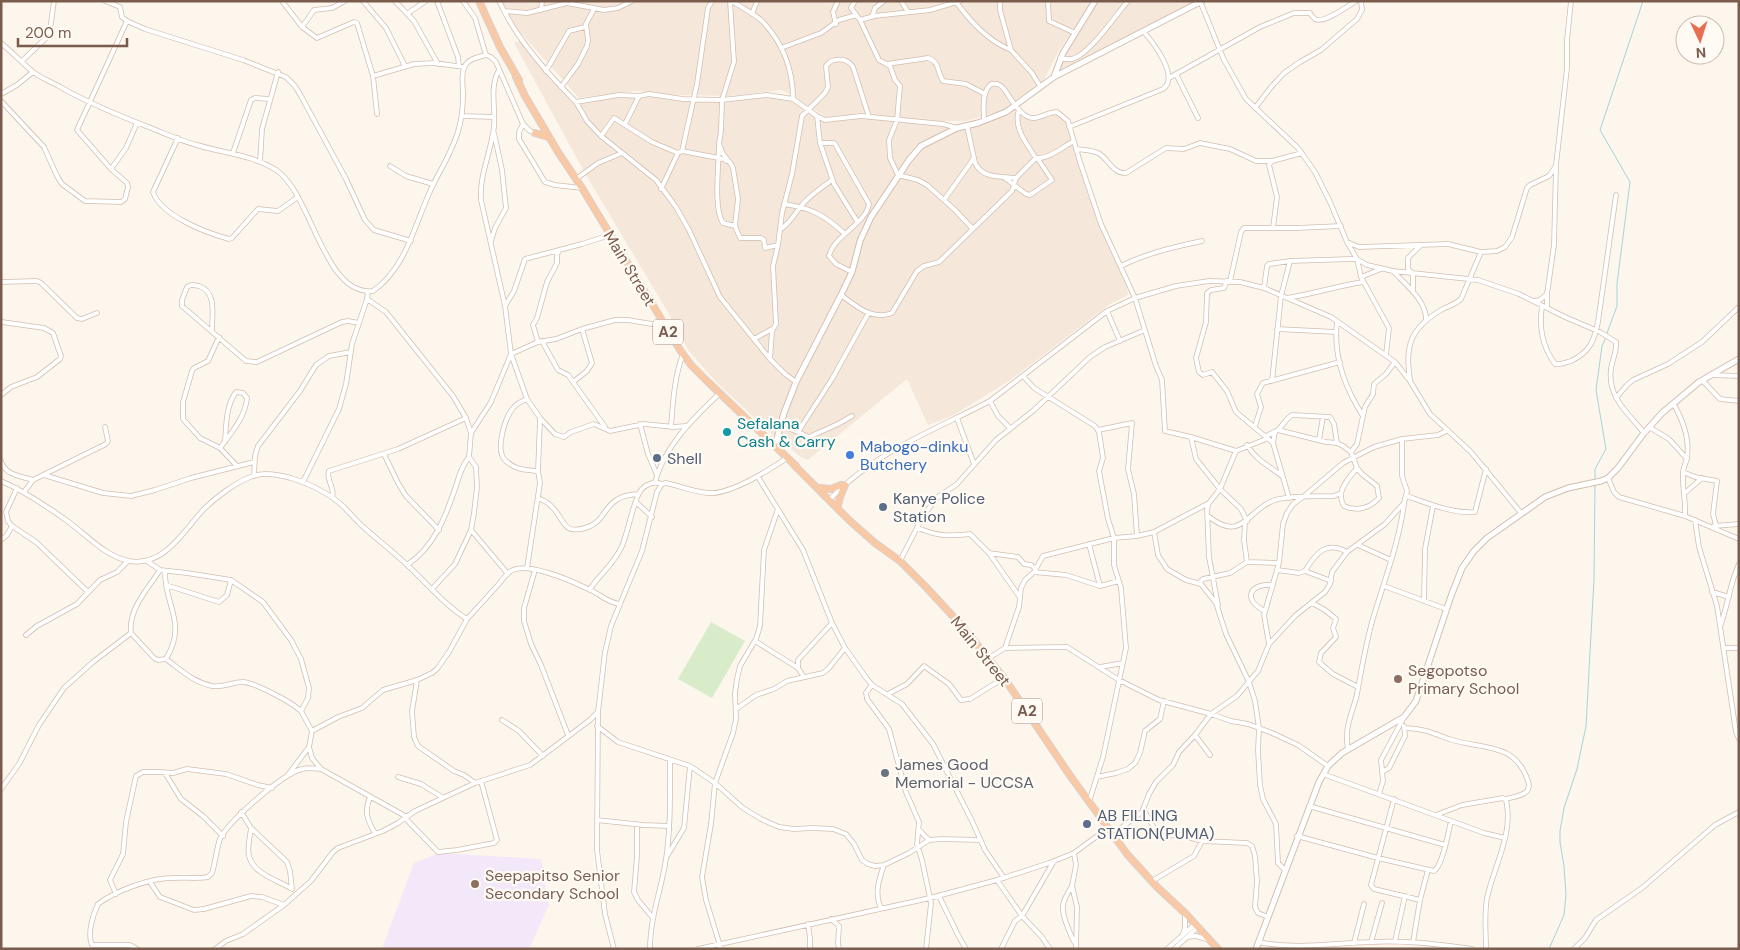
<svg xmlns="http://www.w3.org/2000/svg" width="1740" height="950" font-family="'DM Sans',sans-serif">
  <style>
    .residential { fill: #f5e8da }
    .education { fill: #f3e8fa }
    .park { fill: #d8ecc9 }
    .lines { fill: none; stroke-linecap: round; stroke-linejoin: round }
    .stream { stroke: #a5d3da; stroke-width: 1 }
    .minor-casing { stroke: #d1beb0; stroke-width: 5.5 }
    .tertiary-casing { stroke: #d1beb0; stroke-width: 7 }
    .trunk-casing { stroke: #dad1cd; stroke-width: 8 }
    .minor { stroke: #fff; stroke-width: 4 }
    .tertiary { stroke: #fff; stroke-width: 5 }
    .trunk { stroke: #f9c8a4; stroke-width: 6 }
    .culture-dot { fill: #0f9aa8; stroke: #fffaf3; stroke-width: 2 }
    .shop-dot { fill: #3f7fe0; stroke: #fffaf3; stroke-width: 2 }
    .service-dot { fill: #5c6f8a; stroke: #fffaf3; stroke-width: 2 }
    .education-dot { fill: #8d6e63; stroke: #fffaf3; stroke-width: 2 }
    .worship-dot { fill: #6b7280; stroke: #fffaf3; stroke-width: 2 }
    .labels { text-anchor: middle; stroke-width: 4.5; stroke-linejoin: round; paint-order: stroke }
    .shield { fill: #fffaf3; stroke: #a28b7f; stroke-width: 1 }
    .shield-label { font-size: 15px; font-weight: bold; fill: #7a5c4d }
    .street-label { font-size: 16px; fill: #7a5c4d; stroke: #fffaf3 }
    .culture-label { font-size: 16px; fill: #0d838f; stroke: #fffaf3; text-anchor: start }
    .shop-label { font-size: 16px; fill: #366cbe; stroke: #fffaf3; text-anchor: start }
    .service-label { font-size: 16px; fill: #4e5e75; stroke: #fffaf3; text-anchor: start }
    .education-label { font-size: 16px; fill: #785e54; stroke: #fffaf3; text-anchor: start }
    .worship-label { font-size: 16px; fill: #5b616d; stroke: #fffaf3; text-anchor: start }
  </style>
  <rect width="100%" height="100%" fill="#fdf6ec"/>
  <path class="residential" d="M501,1H1092L1058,52L1044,80L1004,110L966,121H930L857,113L847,116L902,120L957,128L1016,106L1025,115L1033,118L1051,112L1064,116L1074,141L1092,199L1125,273L1128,295L1110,304L1009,381L954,415L928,425L907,379L808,460L801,457L777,439L717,383L688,350L666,309L586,175L514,43L523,40L546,71L576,102L605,97L649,94L674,97L722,100L760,94H782L817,116L834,120L843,116L826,117L782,90L730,96L678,95L637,91L579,98L511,22Z
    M1095,1H1202L1054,77L1058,65Z"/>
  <path class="education" d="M439,853L541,859L549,905L529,949H382L414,863Z"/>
  <path class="park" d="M711,622L745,641L712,698L678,679Z"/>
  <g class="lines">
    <path class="stream" d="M1607,333L1617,306V284L1630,182L1600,130L1643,1
      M1595,480V469L1606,449L1596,390L1602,346L1606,337
      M1549,949L1564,915L1566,895L1564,866L1560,842V831L1564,808L1577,769L1586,726L1594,579L1595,484"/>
    <g class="minor-casing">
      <path id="minor" d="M105,1L120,7L122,17L127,21
        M282,1L302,27L317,38L354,22L357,23L373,76L377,114
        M363,1L386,28L405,66
        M395,1L414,21L438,64
        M437,1L458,57L459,66
        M463,1L475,18L486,55
        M499,1C503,9 507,17 512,25C529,53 553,79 576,102L619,95L639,96L649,94L683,99L722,100L767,95L793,99L817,116L825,120L861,116L943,124L957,128
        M730,1L734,62L722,100L721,131L719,144L723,154L731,164L733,168L738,199L735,226L740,238H761L764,240L765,248L778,245
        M730,1L735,3C744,9 757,15 764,23C784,45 793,71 793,99
        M855,1L851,8L860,20L879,60L890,66L895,80L900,86L897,120L889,140L890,158L898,175L918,180L927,185L954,209L972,228
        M901,1L908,12
        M1000,1V10L1011,50L1032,73L1040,86
        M1048,1L1049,21L1075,33
        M1200,1L1224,60L1246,99L1298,148L1315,172L1330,202L1347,242L1357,259L1361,277
        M956,2C971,22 988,41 1011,50
        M541,10L542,1
        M504,11L527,13L567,3L604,10L618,8L632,1
        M408,13L426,1
        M752,14L757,1
        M872,17L875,8L884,1
        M860,20L874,16L930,10L960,1
        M836,24L833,12L838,1
        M302,27L314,10L332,8L345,1
        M1,43C12,52 21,62 32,71C40,78 52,82 62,88C90,104 120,116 151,128C166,134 181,141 197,145C223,153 253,155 276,170C312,193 323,296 373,291C408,267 416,218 434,183C443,165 454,148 459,128C462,117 463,105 463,94C463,86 461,75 464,68C467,59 478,57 486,55L491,57L496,62L523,124L530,131L535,133
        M781,48L821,33L839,20L856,15
        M1060,58C1064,59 1068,60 1072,59C1089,55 1116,15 1128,1
        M22,61L48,36L50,30L54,1
        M887,64L928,58C940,62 937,72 943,81L966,84L985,94
        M499,70C489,87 496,108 494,127C491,152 479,176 481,200L505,306L511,354L527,399L540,418L555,434L564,437L571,432L594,424L610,431L644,424L674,427L686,426
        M546,71L569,31L585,27
        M1176,74L1198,118
        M373,76L414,64L434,63L464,67
        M1169,78L1260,27L1294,13H1310C1310,14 1314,18 1315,19C1324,24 1348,6 1356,1
        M561,87L578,64L587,46L588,40L586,24L594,9
        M1,94L17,85L33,72
        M1,101L44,147L57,176L62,184L85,201L121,202L125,199L128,187L127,183L111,169L77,130L127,21L145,29L243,60L286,77L295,86L301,96L346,179L365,220L374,230L411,241
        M576,102L587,121L601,136L656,180L676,207L689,230L720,297L770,359L785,374L796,382
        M1255,108L1272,86L1284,73L1300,62L1321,50L1357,19L1362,10L1361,1
        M1019,109C1013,128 1026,143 1036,158C1049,159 1063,147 1074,141
        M462,116L494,117
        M817,116L820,143H834L835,144L869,204C866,224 834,235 829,256L836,264L852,272
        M984,121C984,109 981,93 991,84C997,83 1000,84 1004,89C1011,98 1021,119 1034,118C1042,117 1049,112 1057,112L1068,121L1080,162L1101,224L1135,298L1156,366L1162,380L1165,431L1191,437L1196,459L1220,489L1241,509L1247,521
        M523,124L519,132V139L545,182L555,185L582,188
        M625,124L639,96
        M967,126L975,163C983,179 1000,176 1016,178L1036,158
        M1069,127L1163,89C1180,77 1153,42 1143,31
        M601,136L614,118L652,142L678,153
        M178,138L153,192C161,216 207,233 229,239L232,238L258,209L278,211L298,197
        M820,143L834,184L857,221
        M719,146C719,163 713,209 723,223L735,226
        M1076,149C1084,150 1093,150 1100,154C1109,161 1114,174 1126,173L1166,148L1184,149L1200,143L1230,149L1256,161H1271
        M682,151L724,159L727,161
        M233,153L251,100L255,98L270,99
        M260,162L262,129L278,72
        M390,166L406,176L433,184
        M111,169L126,148L137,123
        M1005,178L1026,194L1030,195L1052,180L1038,159
        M576,179L598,163L622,153
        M661,189L678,153L682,151L697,84L708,8L712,1
        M944,200L974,158
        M784,204C812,208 824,215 845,234
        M1273,228L1277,197L1269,165L1272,161L1302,153
        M780,230C792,221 793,216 801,206C810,195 821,188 832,180
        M491,241L495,228L506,208L502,170L494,133
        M1347,242L1359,247L1448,244L1481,252L1497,251L1505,247L1512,237L1527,188L1530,185L1549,176L1556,166
        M1121,266C1147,253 1174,247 1202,241
        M1381,269L1361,277L1389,328L1386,355
        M1393,271C1405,284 1427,301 1426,320
        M1227,281L1224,288L1211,290L1207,293L1206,322L1196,358L1199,372L1203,375L1212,372L1227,391L1236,412L1273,443
        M1230,281L1241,232L1244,228H1297L1341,226
        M1,282L37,281L41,283L77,318L82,319L97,313
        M1264,288L1267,266L1269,264L1290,261L1351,259H1357L1367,265L1393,271L1478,280L1519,294L1565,317L1600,332L1616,342C1617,352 1612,360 1611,369C1607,397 1629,414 1644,433
        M1413,292V274L1408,269V258L1421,245
        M841,295C856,306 872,321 892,313L917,271L924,266L939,262L1012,191L1016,178
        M1287,298C1313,294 1337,286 1363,282
        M367,299L386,312L453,396L466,418L471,433L469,457L476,467L477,487L474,513L471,530L455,564L432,589
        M1534,301L1540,300L1547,294
        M505,306L514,291L525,259L582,244L610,235
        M1542,306C1539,328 1542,346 1555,364C1561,365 1565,363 1571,361C1590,352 1594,341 1598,322L1616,195
        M1547,308V294L1554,245L1556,165L1567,68V40L1571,1
        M1107,311L1120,341
        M1337,322C1333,356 1345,388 1363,416
        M1277,329L1336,332
        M212,330C212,315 217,292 199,286C194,285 191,284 187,287L182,300V306L246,361L257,362L342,322L348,321L359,323
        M219,337L208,361L194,368L192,371L183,402V419L200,438L220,448L237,466
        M754,339L772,329
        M542,341L558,370L568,375L605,427
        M538,342L533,325L537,318L547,282L557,263V255L559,250
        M770,359L772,331L776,324L773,266L778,245L782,213L792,174L802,116L825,93L828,87L826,66L831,61C840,58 848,59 853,67L869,117
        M1711,375L1739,376
        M1023,376L1034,388L1095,426L1099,432L1103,458L1099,471L1108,519L1114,538V565L1121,588L1126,648L1103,757L1089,802
        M1410,379C1404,345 1412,327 1441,310C1448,306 1456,304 1461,299L1481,252
        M1702,380L1720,399L1739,401
        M1272,381L1281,296L1290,261
        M573,382L587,371L592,363L582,329
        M1,395L11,387L37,377L60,359L61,356L53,333L44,328L2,322
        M1616,398L1627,385L1633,380L1668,364L1702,342L1739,307
        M527,399C523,401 517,403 514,407C505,417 494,451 506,461C515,470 527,470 538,471
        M990,401L998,416L1010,428
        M1673,403C1683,420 1690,438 1687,458C1686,463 1683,468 1683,473C1682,487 1686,501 1685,516
        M957,418L974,464
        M640,424L648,454L657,475
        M782,426L798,432L832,379L868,314
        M1255,426L1261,407L1257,394L1263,383L1340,362
        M671,427C673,402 674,378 683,354
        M1649,427L1669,439L1687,459
        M1098,430L1132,423L1128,469L1134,494L1137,536
        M1278,430C1283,425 1286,419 1292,415L1330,417L1334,424L1337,443
        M798,432L809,437L838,424L852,416
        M1275,432L1273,443L1289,498
        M471,433L491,402L511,354L538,342L556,339L582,329L615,320H628L664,326
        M1266,436L1278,430L1326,442L1337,443L1343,446L1351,452L1357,468L1362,474L1377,486L1379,498C1370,508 1357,512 1344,506C1335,492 1348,479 1357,468
        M1191,437L1236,451
        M1319,440L1323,417
        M1247,445C1257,461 1268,465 1282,476
        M220,448C231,433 245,418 247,398L243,393L236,392C226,405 226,426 225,442
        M1351,452L1357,444L1365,407L1373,394L1374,384L1386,374L1395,362
        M384,454L398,483L406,496L439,530
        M1,461C5,475 20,476 33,480
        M1683,472L1695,477L1717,481L1713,514L1716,525
        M44,475L103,493L131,496L155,490L191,478L254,462
        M254,476L255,456L258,446L300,391L316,365L329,356L351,352
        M758,477L803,550L832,623L845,648L867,679L872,685L902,704L933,744L972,821L985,850L1004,878
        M1608,478L1614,492L1619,497L1685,516L1739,539
        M1,481C24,491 45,505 66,520C86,534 104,556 129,561C164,567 183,532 203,510C216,497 236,482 253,476C264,472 280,475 291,478C310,484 329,493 344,507C349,512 354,518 359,523C374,537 390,549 405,563C426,582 443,604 467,619C477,608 488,596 498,585C502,580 506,574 511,571C527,561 572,581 588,589C601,594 604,601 619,604
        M303,482L339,409L346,384L352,344L367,299L368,292
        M655,482C665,445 693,419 720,393
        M17,488L6,512L8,521L12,526L36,542L88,592
        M24,492L33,480L106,444L108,441L105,427
        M1685,493L1702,478
        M1407,496C1427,503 1453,514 1475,512L1486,469
        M332,497C336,488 325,480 329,471L398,449L466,418
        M538,498C542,500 548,502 551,506C565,518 561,535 585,528C610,521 601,496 638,494
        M829,500C876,451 931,432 990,401L1107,311L1135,298L1176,286L1209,281L1240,282L1264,288L1331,317L1395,362L1410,381L1430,414L1471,452L1521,513
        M636,502L652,517
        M1208,516C1243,544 1247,509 1275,500C1294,495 1315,497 1334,496L1341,493
        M1695,520L1699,547L1717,606L1736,732L1739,739
        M1245,522L1244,540L1247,562L1279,563
        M1714,526L1739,524
        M918,528C940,537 948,536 970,534L989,553L1019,596
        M471,530L508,574
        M1154,532L1158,555L1167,569L1186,580L1201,584L1216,603L1226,634L1249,682L1255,701L1259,728L1258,750L1260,785L1263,799L1276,824L1278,863L1285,870
        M1,540L7,535L12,526
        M1089,544L1100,586
        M1358,545L1391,560
        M989,553L1018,557L1024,564L1031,565L1036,569
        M147,561L160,570L187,573L231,580L263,602L291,640L301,659L309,688L308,698L301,711L312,731L309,747L312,758L321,769L407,817
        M900,561L923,516L937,498L957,484L996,440L1034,410L1090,357L1105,347L1145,330
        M407,565C434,547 445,518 455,489C459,477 461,467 469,457
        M527,568L540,483L538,471L540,419
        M535,570L524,608V621L531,644L541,665L568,735
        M1277,570L1299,573L1305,571L1331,581
        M1305,571C1316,553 1326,540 1347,552
        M1034,572L1066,575L1100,586L1119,581
        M1199,583L1203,579L1230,573L1247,562
        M166,585L219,602L227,595L231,580
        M1384,586L1446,609
        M590,589C600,574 615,563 622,546C628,533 634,498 641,490C646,484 654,481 662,484
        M1712,592L1729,597
        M1424,601L1425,549L1433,506
        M1312,603L1325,610L1336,619L1333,628L1336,637L1321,653L1319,662L1333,674L1358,687
        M1218,605L1209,557L1207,509L1209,503L1220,489L1236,451L1266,439
        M1265,611C1242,600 1249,583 1273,585
        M1721,624C1728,604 1730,583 1739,564
        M131,633L154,658L158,660L166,659C188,622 164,606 165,571
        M26,635L37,626L77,604L100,580L117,572L128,561
        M755,641L798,668
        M1269,644L1296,615L1325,592L1330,584L1332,572L1347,552L1385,524L1404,503L1407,491L1402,476V439
        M1005,648L1019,607L1021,588L1025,580L1034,572L1043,556L1114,538L1137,536L1154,532L1209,503
        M1724,648H1739
        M989,658L1005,648L1067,647L1119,680L1159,700L1211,714L1231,721L1248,724L1272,733L1298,745L1328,766
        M166,659C181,670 193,682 212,686C223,688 232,682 243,682C256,683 291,702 301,711
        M1100,667L1123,663
        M804,677L798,668V660L832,623
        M417,680L412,711L414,737L418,746L454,771L464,775L475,783
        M872,685L866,693L867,699L889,729L906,792L919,822L917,844L922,860L931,903L926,949
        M888,694L907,684L924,666L949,684L961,700L970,699L1004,678
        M736,709L756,695L774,689L787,681L823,673L829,668L845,648
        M502,720L519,731L543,756
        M597,726L618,742L690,766L715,783L743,808L761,819L779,827L794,829L812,828L833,829L846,834L854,844L862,860L868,864L875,866L884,865L909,853L929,840L942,839L980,840
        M1405,728C1422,728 1433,733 1449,739C1481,750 1515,741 1528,781C1533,795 1516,796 1506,799
        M312,731L338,717L362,708L383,690L417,680L432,673L437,669L449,652L467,619
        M1195,735L1210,755
        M1348,749C1344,726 1352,715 1357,694C1362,667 1366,641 1374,615C1385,579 1399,542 1404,504
        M1382,772L1389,768L1405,736L1404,726
        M165,773L181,799L203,816L223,836
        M1323,774L1484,833L1505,838
        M288,775L309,747
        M398,777L421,784L442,797
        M1097,777L1116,773L1128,769L1135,763L1140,753L1145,731L1160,719L1164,701
        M1,789L19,764L39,725L64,688L93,662L131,633C128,609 148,589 160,570
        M1379,794L1383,781L1381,760L1403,719
        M370,797C364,811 367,820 375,833
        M1394,799L1371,885L1374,889L1420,900
        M1309,806L1445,845
        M1143,809L1157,833L1161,836L1181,835L1202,841L1247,843L1252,846L1255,856L1257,881L1255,907L1258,913L1268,917
        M241,812L251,828L287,862L290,871L292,889
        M1436,815L1462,805L1503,798L1506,800C1514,833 1494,866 1487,898C1484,915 1486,932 1486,949
        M405,818L438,852L457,850L494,843L497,840L481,781
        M597,820L643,825L669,826
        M637,824V856L634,892L638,900L652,917
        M251,828C250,837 247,847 249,856C253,874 278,880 292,889
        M919,830L929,840
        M1113,834L1142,812L1149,794L1156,782L1173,765L1179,752L1195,735L1211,714L1237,696L1258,671L1269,644L1264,615L1279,563L1283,524L1287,513L1293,504L1303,497L1343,463L1374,447L1402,439L1438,435L1448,430
        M1297,836L1378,858L1434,871C1443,865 1448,833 1451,821
        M1074,853L1076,865L1072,886L1077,907L1076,949
        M667,856L684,828L690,766
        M997,880L1022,916L1041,936L1050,949
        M1152,881L1194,856L1202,841
        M150,882L160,897L194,910L204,909L251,896L262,897L284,905
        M1072,886C1061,903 1060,908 1068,928C1070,933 1072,939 1075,943
        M116,894L110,880L123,854L126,822L136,776L143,772H159L173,773L187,769L226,774L258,785L272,788
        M939,896L958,935L966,949
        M881,908C874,894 879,879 884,865
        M831,919L839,926L838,943L839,949
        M808,924L810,938V949
        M1183,934L1185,928V914
        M1187,937L1196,936L1210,940
        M1395,941L1405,896
        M1258,942C1295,950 1335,943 1372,942C1406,940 1439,944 1472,949
        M1371,942L1382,903
        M1413,942L1420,900L1428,870
        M1354,943L1364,904
        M137,949L130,945H92C87,934 93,914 98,904C115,891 150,878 172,878C185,877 196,879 208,877L212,873C215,864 217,846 220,839C229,821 282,774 302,769C308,767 315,769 321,769
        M215,949L226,941L243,934L284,905L311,881L333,852L338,848L383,831L398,823L415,811L475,783L530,765L590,720L598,712
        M614,949L605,914L597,850L598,712L605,652L611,626L642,551L657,492L662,484L666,483C680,486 694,492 708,493C730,495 769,470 787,458
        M650,949C650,919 660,893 665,865C671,831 670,794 670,760
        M698,949L930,898L997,880L1049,863L1074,853L1108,828
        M721,949L706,900L702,877L711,824L715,783L733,733L736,719L735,693L737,679L740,666L756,639L760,626L764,550L778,509
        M1001,949L1015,921L1022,916L1054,861
        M1167,949L1195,924
        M1174,949L1198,927
        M1574,949L1585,938L1596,920L1642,888L1715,825L1739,812"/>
    </g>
    <g class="tertiary-casing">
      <path id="tertiary" d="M1054,77L1202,1
        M775,446L784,413L796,382L841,295L852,272L860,241L871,217L909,160L921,146L957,128L978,123L1006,112L1054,77L1063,53L1095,1
        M1256,949L1319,782L1328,766L1342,753L1404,717L1416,701L1451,596L1462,568L1474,551L1487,538L1545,497L1568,488L1601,481L1608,478L1618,468L1644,433L1662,413L1699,382L1739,359"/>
    </g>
    <g class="trunk-casing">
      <path id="trunk" d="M479,1L500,47L519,80
        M516,77L525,96L558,152L582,188L680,350L691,365L709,383L796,466
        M535,133L548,137
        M794,465L850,521L875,543L900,561L925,586L962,626L1004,678L1071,777L1127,854L1156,886L1185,913L1218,949
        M820,488L831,489L841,485
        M838,506L840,497L845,485"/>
    </g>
    <use href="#minor" class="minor"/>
    <use href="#tertiary" class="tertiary"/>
    <use href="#trunk" class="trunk"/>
  </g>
  <circle class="culture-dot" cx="727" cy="432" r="5"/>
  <circle class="shop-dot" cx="850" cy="455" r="5"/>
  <g class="service-dot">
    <circle cx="657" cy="458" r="5"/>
    <circle cx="883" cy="507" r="5"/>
    <circle cx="1087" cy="824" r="5"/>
  </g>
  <g class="education-dot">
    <circle cx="1398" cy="679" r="5"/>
    <circle cx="475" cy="884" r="5"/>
  </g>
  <circle class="worship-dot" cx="885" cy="773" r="5"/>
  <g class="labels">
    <g class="shield">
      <rect x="653" y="319.5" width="30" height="25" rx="4"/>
      <rect x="1012" y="698.5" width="30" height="25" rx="4"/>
    </g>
    <g class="shield-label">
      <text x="668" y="337">A2</text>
      <text x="1027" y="716">A2</text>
    </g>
    <g class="street-label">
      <text transform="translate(630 268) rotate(59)" y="6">Main Street</text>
      <text transform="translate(981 651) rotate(51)" y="6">Main Street</text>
    </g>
    <g class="culture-label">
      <text x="737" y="429">Sefalana<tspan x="737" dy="18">Cash &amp; Carry</tspan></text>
    </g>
    <g class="shop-label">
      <text x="860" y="452">Mabogo-dinku<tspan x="860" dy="18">Butchery</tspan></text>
    </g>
    <g class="service-label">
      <text x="667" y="464">Shell</text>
      <text x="893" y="504">Kanye Police<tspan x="893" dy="18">Station</tspan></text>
      <text x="1097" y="821">AB FILLING<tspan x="1097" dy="18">STATION(PUMA)</tspan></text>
    </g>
    <g class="education-label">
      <text x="1408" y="676">Segopotso<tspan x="1408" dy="18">Primary School</tspan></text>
      <text x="485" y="881">Seepapitso Senior<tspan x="485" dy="18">Secondary School</tspan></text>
    </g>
    <g class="worship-label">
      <text x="895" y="770">James Good<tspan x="895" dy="18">Memorial - UCCSA</tspan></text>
    </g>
  </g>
  <rect width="1740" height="950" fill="none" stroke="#7a5c4d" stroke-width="5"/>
  <g transform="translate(1700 40) rotate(176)"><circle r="24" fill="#fffaf3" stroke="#cabbb1"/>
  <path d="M0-4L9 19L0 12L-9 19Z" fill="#e76f51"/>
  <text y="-8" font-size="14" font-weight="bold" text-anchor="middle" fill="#7a5c4d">N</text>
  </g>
  <path d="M18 38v8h109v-8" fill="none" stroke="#7a5c4d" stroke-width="2.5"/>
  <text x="25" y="38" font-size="15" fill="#7a5c4d" stroke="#fffaf3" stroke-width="4" paint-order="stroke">200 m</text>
</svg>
